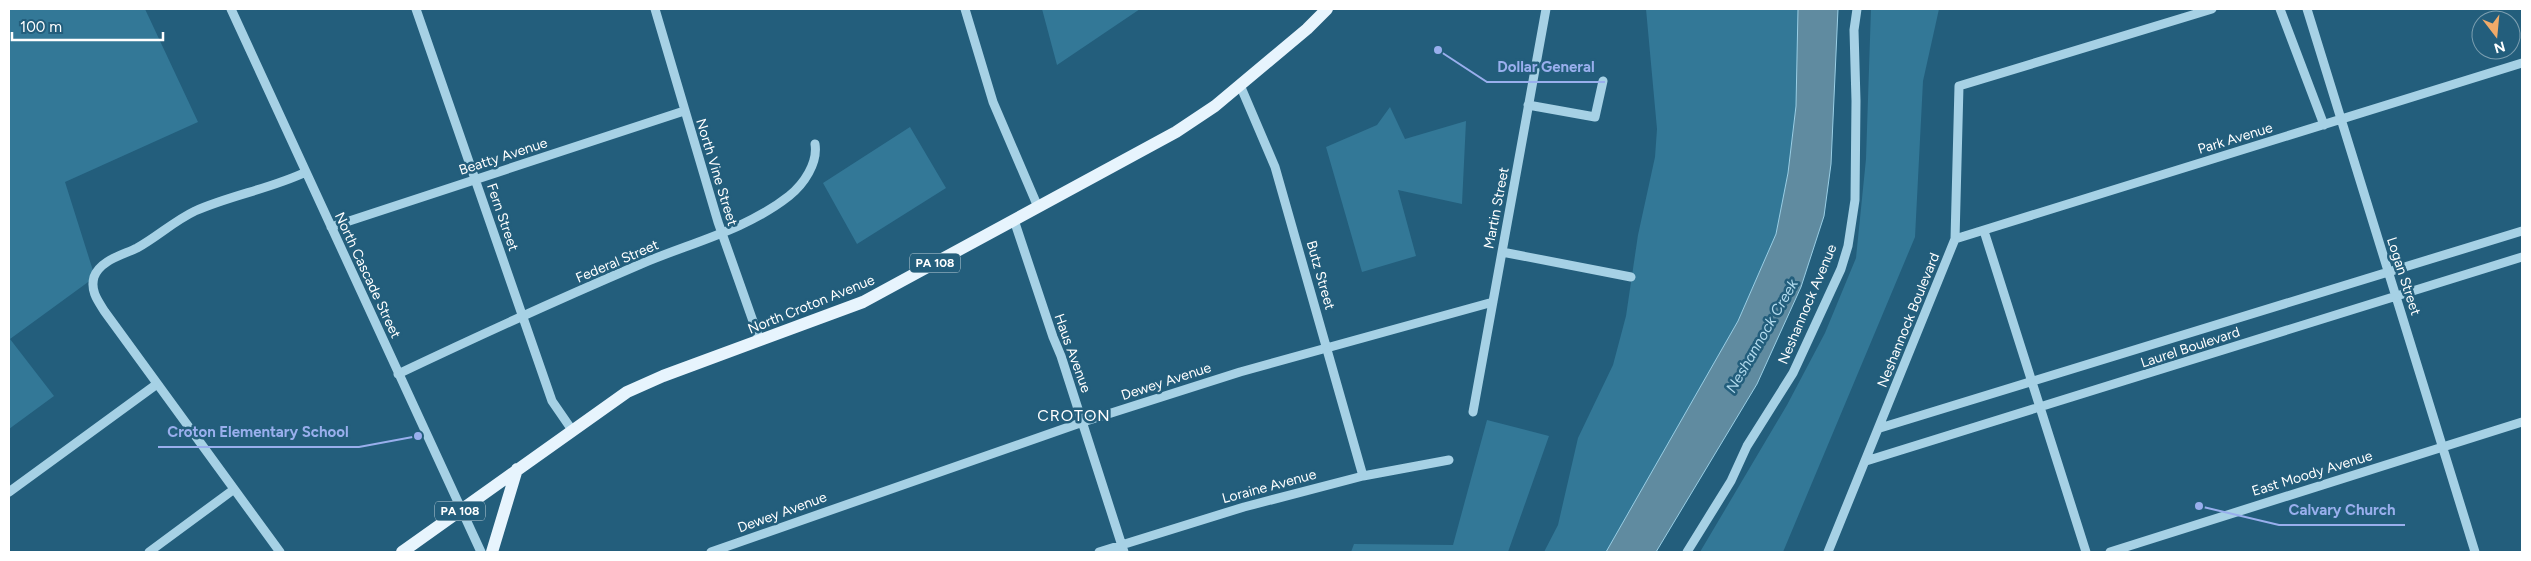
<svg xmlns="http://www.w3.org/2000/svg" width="2531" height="561" font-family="Figtree,sans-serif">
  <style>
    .green { fill: #337897 }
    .water { fill: #608ba0; stroke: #9acfe6 }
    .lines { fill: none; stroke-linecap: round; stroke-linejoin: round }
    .minor { stroke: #a6d1e5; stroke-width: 9 }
    .major { stroke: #e7f4fd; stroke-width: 12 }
    .labels { text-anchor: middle; stroke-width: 5; stroke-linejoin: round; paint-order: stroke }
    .shield { fill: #235e7c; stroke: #bdcfd8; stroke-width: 1 }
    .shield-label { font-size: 12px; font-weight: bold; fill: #fff }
    .street-label { font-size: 14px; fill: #fff; stroke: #235e7c }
    .water-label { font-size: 15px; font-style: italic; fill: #b1daed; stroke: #235e7c }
    .quarter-label { font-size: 16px; letter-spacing: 1px; fill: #fff; stroke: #235e7c }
    .leader { fill: none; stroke: #99afed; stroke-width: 2 }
    .callout-dot { fill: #99afed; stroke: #235e7c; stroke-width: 2 }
    .callout-label { font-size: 15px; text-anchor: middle; font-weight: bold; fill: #99afed; stroke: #235e7c; stroke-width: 5; stroke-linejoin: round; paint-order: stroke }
  </style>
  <rect width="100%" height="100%" fill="#235e7c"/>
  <path class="green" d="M9,9H145L198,122L65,182L95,277L10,339L54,396L9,429Z
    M1042,9H1140L1057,65Z
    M1646,9H1798L1796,105L1788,173L1776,234L1738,321L1606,552H1544L1558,525L1578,438L1613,365L1626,316L1638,235L1655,157L1657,129Z
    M1871,9H1939L1923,81L1915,237L1783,552H1700L1787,405L1825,333L1856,258L1866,159Z
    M1390,107L1405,139L1466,121L1462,204L1398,190L1416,256L1362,272L1326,147L1377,125Z
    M910,127L946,188L857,244L823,183Z
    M1487,420L1549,436L1508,552H1351L1354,544L1453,545Z"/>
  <path class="water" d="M1798,9H1838L1831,164L1824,216L1801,287L1757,384L1656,552H1606L1738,321L1776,234L1788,173L1796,106Z"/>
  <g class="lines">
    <path class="minor" d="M231,9L481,552
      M416,9L552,401L572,430
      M655,9L718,222L760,341
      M965,9L993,102L1038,207
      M2280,9L2324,125
      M2307,9L2475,552
      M1240,85L1275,167L1363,476
      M1528,105L1595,117L1603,81
      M1014,220L1053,337L1061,356L1124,552
      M331,227L684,111
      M1984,231L2086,552
      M1955,239L2522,63
      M1502,252L1631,277
      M398,374C478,336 559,299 641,264C690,243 746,230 789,196C804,184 818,163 815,144
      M1473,412L1546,9
      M1880,428L2522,231
      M1866,461L2522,257
      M9,492L157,384
      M149,552L233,490
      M280,552L105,312C98,301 90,291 94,277C100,260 123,255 137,248C157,237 174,221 195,211C231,195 270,189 306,172
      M711,552L1083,422L1240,372L1493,302
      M1099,552L1244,507L1363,476L1449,460
      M1687,552L1731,481L1747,446L1793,373L1841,269L1848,246L1855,200L1856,101L1854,30L1857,9
      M1828,552L1955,239L1959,86L2212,9
      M2110,552L2522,422"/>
    <path class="major" d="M402,552L627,392L663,376L863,302L1176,132L1215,106L1307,29L1327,9
      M492,552L517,469"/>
  </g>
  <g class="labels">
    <g class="shield">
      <rect x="910" y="253.5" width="50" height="19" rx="4"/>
      <rect x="435" y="501.5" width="50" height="19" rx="4"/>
    </g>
    <g class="shield-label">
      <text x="935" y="267">PA 108</text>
      <text x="460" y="515">PA 108</text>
    </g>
    <g class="street-label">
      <text transform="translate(2235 138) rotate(-17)" y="5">Park Avenue</text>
      <text transform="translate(503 156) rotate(-18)" y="5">Beatty Avenue</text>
      <text transform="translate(717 172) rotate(73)" y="5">North Vine Street</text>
      <text transform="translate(1496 208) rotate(-79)" y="5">Martin Street</text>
      <text transform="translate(503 217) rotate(71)" y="5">Fern Street</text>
      <text transform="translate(617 261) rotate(-23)" y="5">Federal Street</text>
      <text transform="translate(368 275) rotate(65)" y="5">North Cascade Street</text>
      <text transform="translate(1321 275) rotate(74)" y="5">Butz Street</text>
      <text transform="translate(2404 276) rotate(72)" y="5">Logan Street</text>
      <text transform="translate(811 304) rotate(-22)" y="5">North Croton Avenue</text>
      <text transform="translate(1807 304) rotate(-67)" y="5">Neshannock Avenue</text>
      <text transform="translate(1908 320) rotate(-68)" y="5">Neshannock Boulevard</text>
      <text transform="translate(2190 347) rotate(-18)" y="5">Laurel Boulevard</text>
      <text transform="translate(1073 353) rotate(70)" y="5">Haus Avenue</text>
      <text transform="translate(1166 381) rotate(-18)" y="5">Dewey Avenue</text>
      <text transform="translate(2312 473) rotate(-17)" y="5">East Moody Avenue</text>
      <text transform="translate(1269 486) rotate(-15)" y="5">Loraine Avenue</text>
      <text transform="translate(782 512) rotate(-20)" y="5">Dewey Avenue</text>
    </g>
    <g class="water-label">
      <text transform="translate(1762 336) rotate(-60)" y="5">Neshannock Creek</text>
    </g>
    <g class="quarter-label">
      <text x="1074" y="421">CROTON</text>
    </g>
  </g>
  <path class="leader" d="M1438 50L1487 82H1605M418 436L359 447H158M2199 506L2279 525H2405"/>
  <g class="callout-dot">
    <circle cx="1438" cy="50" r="5"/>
    <circle cx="418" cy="436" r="5"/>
    <circle cx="2199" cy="506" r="5"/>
  </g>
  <g class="callout-label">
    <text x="1546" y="72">Dollar General</text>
    <text x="258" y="437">Croton Elementary School</text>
    <text x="2342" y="515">Calvary Church</text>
  </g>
  <rect width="2531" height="561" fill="none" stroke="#ffffff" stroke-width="20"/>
  <g transform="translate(2496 35) rotate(164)"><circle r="24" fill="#235e7c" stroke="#7b9eb0"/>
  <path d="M0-4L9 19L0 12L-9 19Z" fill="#f0aa69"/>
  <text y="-8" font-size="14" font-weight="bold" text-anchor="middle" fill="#ffffff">N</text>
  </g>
  <path d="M12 32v8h151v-8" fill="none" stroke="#ffffff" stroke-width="2.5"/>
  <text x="20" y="32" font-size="15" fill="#ffffff" stroke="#235e7c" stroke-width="4" paint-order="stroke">100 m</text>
</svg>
